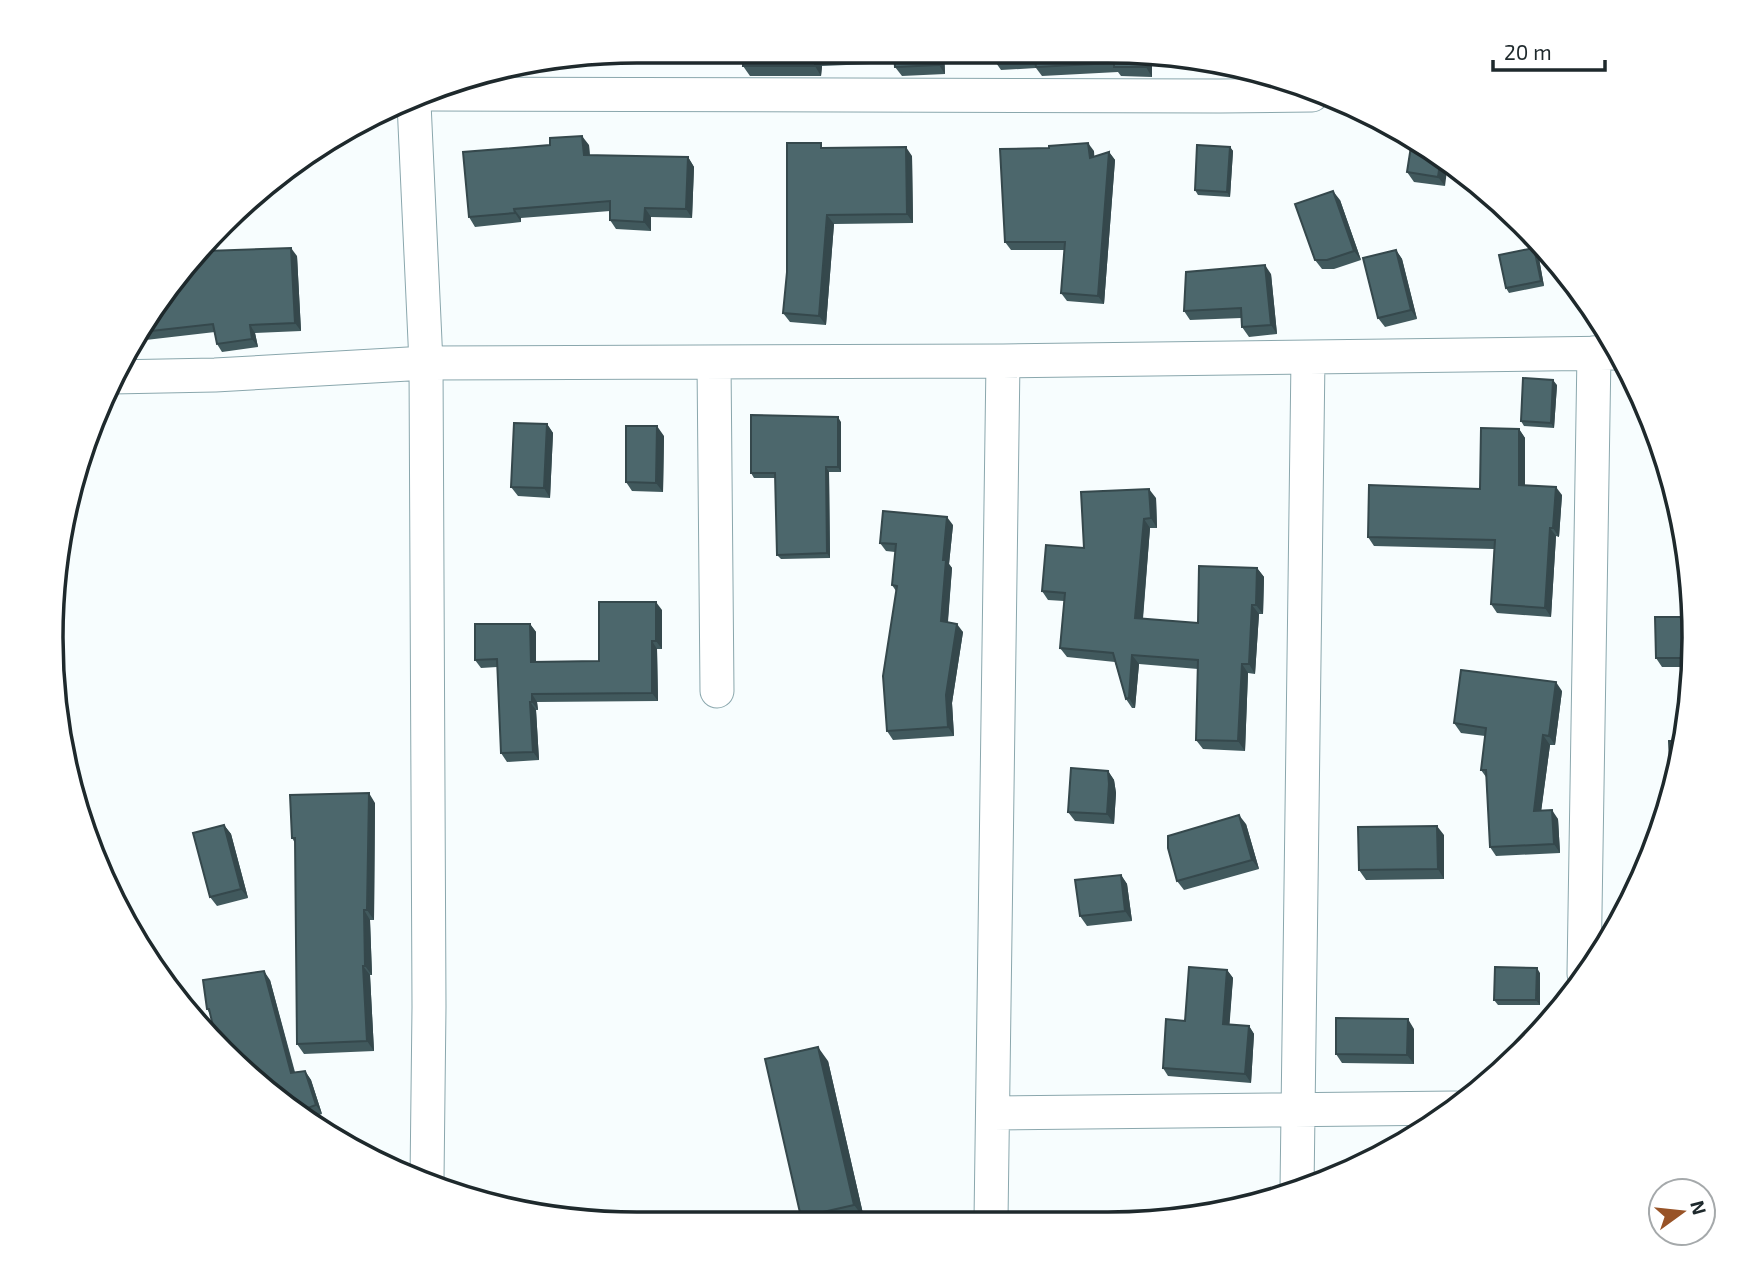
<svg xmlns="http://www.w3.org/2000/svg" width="1745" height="1275" font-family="'Exo 2',sans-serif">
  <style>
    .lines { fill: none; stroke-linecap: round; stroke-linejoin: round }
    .minor-casing { stroke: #8aa7ad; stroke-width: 35 }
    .minor { stroke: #fff; stroke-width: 33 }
    .wall { fill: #41595d }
    .shaded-wall { fill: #35484c }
    .building { fill: #4c676c; stroke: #35484c; stroke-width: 2 }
    .rim { fill: none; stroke: #1e292c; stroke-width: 3.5 }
  </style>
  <rect width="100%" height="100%" fill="#f7fdfe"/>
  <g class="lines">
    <g class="minor-casing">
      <path id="minor" d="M433,94L1220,96L1312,95
        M414,103L426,363L429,1007L427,1180
        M714,362L717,691
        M112,377L215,375L426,363L1003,361L1618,353
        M1584,974L1594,353
        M993,1113L1456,1108
        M1297,1189L1308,358
        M991,1220L1003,361"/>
    </g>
    <use href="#minor" class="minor"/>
  </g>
  <path class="wall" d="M744,51H944L945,74L902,76L895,67V63L822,66L821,76H750L743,66Z
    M1108,51L1152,57V77L1121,76L1118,72L1042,76L1036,68L1001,70L994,60Z
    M589,145L590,155L688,157L694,167L692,218L651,217V231L616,229L610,220V211L521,218V222L475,227L469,217Z
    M1230,147L1233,151L1230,197L1198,195L1195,190Z
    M824,148L912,156L913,223L834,224L826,325L790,322L783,313Z
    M1433,149L1445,186L1414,182L1407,172Z
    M1094,151V157L1109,152L1115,160L1104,304L1067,301L1061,293L1065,250H1011L1005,242Z
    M1340,200L1361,260L1334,269H1322L1315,260Z
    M209,239L210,250L297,256L301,331L255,333L258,347L222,352L217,344L215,332L137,341V340L196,251Z
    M1534,248L1538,253L1544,286L1509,293L1506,288Z
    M1396,250L1402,259L1417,319L1385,327L1378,318Z
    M1271,274L1277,334L1249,337L1242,327L1241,318L1190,320L1184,311Z
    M1557,385L1554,428L1524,426L1521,421Z
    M841,422V472H829L830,558L781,559L777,555L775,478H754L751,473Z
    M547,424L553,433L550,498L518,496L511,487Z
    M1519,429L1525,438V485L1562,495L1559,537L1556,536L1551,617L1497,613L1491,604L1494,549L1374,546L1368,537L1480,489Z
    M664,436L663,492L632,491L626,482Z
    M1156,498L1157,528H1150L1143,619L1198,623L1257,568L1264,577L1263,614H1259L1255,674L1248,673L1245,751L1203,749L1196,740L1198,669L1139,664L1135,708H1132L1126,699L1115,662L1067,657L1060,648L1064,601L1048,600L1042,591L1084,548Z
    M953,525L949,564L952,568L948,622L963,632L952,703L954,736L893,740L887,731L896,591L892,585L895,552L886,551L880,543Z
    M662,610V649H657L658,701L537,702L538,710H536L539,760L507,762L501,753L497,667L481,668L475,660L530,624L536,632V662L599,661Z
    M1692,617L1691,667H1662L1656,658Z
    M1562,691L1555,745H1550L1541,811L1558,819L1560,853L1496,856L1490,847L1486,777L1481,770L1485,736L1461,733L1454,723Z
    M1108,771L1114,780L1116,793L1114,824L1075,821L1068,812Z
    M375,803L374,920H370L372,975H370L374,1051L304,1054L297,1044L295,843L292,838Z
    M1246,824L1259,869L1184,890L1177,881Z
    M224,825L231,834L248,898L217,906L210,897Z
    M1444,835V879L1366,880L1359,870Z
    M1121,875L1127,884L1132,921L1087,926L1080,916Z
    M1227,970L1233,978L1229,1025L1249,1026L1254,1034L1251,1083L1168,1076L1163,1068L1185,1021Z
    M1540,973V1005H1498L1494,1000Z
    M270,980L295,1072L305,1071L311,1080L322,1114L307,1119L251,1079L207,1009Z
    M1414,1029V1064L1342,1063L1336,1054Z
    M828,1061L864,1218L850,1221L805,1222L801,1217Z"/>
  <path class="shaded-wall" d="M938,51H944L945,74L939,65Z
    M815,56L822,66L821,76L815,66Z
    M1146,56L1152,57V77L1146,67Z
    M582,136L589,145L590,164L584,155Z
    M1088,143L1094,151L1095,167L1090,158Z
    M906,147L912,156L913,223L907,214Z
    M1230,147L1233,151L1230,197L1227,192Z
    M1109,152L1115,160L1104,304L1098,296Z
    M688,157L694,167L692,218L686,209Z
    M1441,157L1448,163L1445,186L1438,177Z
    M1333,191L1340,200L1361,260L1354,251Z
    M645,208L651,217V231L644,222Z
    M514,209L521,218V222L515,213Z
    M827,215L834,224L826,325L819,316Z
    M209,239L211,259L206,251L205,243Z
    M291,248L297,256L301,331L295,323Z
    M1534,248L1538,253L1544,286L1541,281Z
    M1396,250L1402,259L1417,319L1411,310Z
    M1265,265L1271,274L1277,334L1271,325Z
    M250,325L255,333L258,347L252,339Z
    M1553,380L1557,385L1554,428L1551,423Z
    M838,417L841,422V472L838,467Z
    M547,424L553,433L550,498L544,488Z
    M657,426L664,436L663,492L656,483Z
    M1519,429L1525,438V493L1519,485Z
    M826,467L829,472L830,558L827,553Z
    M1556,487L1562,495L1559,537L1553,528Z
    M1149,489L1156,498L1157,528L1151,518Z
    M947,517L953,525L949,564L952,568L947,630L941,621L943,560Z
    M1144,519L1150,528L1142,627L1135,618Z
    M1550,528L1556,536L1551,617L1545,608Z
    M1257,568L1264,577L1263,614L1256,605Z
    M656,602L662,610V649L656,641Z
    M1252,605L1259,614L1255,674L1249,664Z
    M530,624L536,632V670L531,662Z
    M957,624L963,632L952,703L954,736L948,727L946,695Z
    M652,641L657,649L658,701L652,693Z
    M1132,655L1139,664L1135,708L1129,698Z
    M1242,664L1248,673L1245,751L1238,741Z
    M1556,682L1562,691L1555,745L1549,736Z
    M532,694L537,702L538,710L532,702Z
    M530,702L536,710L539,760L533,752Z
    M1543,735L1550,745L1540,820L1534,811Z
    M1108,771L1114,780L1116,793L1114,824L1107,814Z
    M369,793L375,803L374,920L367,910Z
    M1552,810L1558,819L1560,853L1554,844Z
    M1239,815L1246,824L1259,869L1252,860Z
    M224,825L231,834L248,898L241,889Z
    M1437,826L1444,835V879L1438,869Z
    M1121,875L1127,884L1132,921L1125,911Z
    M364,910L370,920L372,975L365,966Z
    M363,966L370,975L374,1051L367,1041Z
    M1537,968L1540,973V1005L1536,1000Z
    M1227,970L1233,978L1229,1032L1223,1024Z
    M264,971L270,980L297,1082L291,1073Z
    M1408,1019L1414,1029V1064L1407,1055Z
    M1249,1026L1254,1034L1251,1083L1245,1074Z
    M818,1047L828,1061L864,1218L854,1205Z
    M305,1071L311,1080L322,1114L316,1105Z"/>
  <path class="building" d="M744,51H938L939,65L895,67L894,54L815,56V66H743Z
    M993,51H1108L1146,56V67H1114V63L1036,67L1035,59L994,60Z
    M582,136L584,155L688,157L686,209L645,208L644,222L610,220V201L514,209L515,213L469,217L463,152L550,145V138Z
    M1412,140L1433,149L1441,157L1438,177L1407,172Z
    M787,143H821V148L906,147L907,214L827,215L819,316L783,313L787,272Z
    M1088,143L1090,158L1109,152L1098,296L1061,293L1065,242H1005L1000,149L1049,148V146Z
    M1197,145L1230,147L1227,192L1195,190Z
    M1333,191L1354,251L1327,260H1315L1295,204Z
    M205,243L206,251L291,248L295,323L250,325L252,339L217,344L213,324L142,332L196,251Z
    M1534,248L1541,281L1506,288L1499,255Z
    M1396,250L1411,310L1378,318L1363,258Z
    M1265,265L1271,325L1242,327L1241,308L1184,311L1186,272Z
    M1523,378L1553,380L1551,423L1521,421Z
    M751,415L838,417V467H826L827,553L777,555L775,473H751Z
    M514,423L547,424L544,488L511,487Z
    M626,426H657L656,483L626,482Z
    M1481,428L1519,429V485L1556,487L1553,528H1550L1545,608L1491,604L1495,540L1368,537L1369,485L1480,489Z
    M1149,489L1151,518L1144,519L1135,618L1198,623L1199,566L1257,568L1256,605H1252L1249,664H1242L1238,741L1196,740L1198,660L1132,655L1129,698L1126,699L1113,653L1060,648L1065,593L1042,591L1046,545L1084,548L1081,492Z
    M883,511L947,517L943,560H946L941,621L957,624L946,695L948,727L887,731L883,676L897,586L892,585L896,544L880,543Z
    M599,602H656V641H652V693L532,694V702H530L533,752L501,753L497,659L475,660V624H530L531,662L599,661Z
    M1655,617H1692L1691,658H1656Z
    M1461,670L1556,682L1549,736L1543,735L1534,811L1552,810L1554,844L1490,847L1486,770H1481L1486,728L1454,723Z
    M1669,741H1683L1672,786H1671Z
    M1071,768L1108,771L1109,784L1107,814L1068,812Z
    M369,793L367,910H364L365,966H363L367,1041L297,1044L295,838H292L290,795Z
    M1239,815L1252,860L1177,881L1168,848V836Z
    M224,825L241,889L210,897L193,833Z
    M1437,826L1438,869L1359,870L1358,827Z
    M1121,875L1125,911L1080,916L1075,880Z
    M1189,967L1227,970L1223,1024L1249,1026L1245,1074L1163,1068L1166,1019L1185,1021Z
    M1495,967L1537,968L1536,1000H1494Z
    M264,971L291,1073L305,1071L316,1105L297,1112L251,1079L217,1043L209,1009H207L203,980Z
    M1336,1018L1408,1019L1407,1055L1336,1054Z
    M818,1047L854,1205L801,1217L765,1059Z"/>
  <path d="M0 0H1745V1275H0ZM637 63H1108A574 574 0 0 1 1682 637V638A574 574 0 0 1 1108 1212H637A574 574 0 0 1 63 638V637A574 574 0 0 1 637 63Z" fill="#fff" fill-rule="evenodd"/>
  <path class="rim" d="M637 63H1108A574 574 0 0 1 1682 637V638A574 574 0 0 1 1108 1212H637A574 574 0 0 1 63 638V637A574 574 0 0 1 637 63Z"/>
  <g transform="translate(1682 1212) rotate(75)"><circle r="33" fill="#ffffff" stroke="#a5a9ab" stroke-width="2"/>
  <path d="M0-5L12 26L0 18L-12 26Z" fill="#985327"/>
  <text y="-10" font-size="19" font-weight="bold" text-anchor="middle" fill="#1e292c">N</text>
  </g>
  <path d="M1493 60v10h112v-10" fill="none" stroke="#1e292c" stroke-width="3.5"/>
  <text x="1504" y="60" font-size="21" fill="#1e292c" stroke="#ffffff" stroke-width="5" paint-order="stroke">20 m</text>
</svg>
